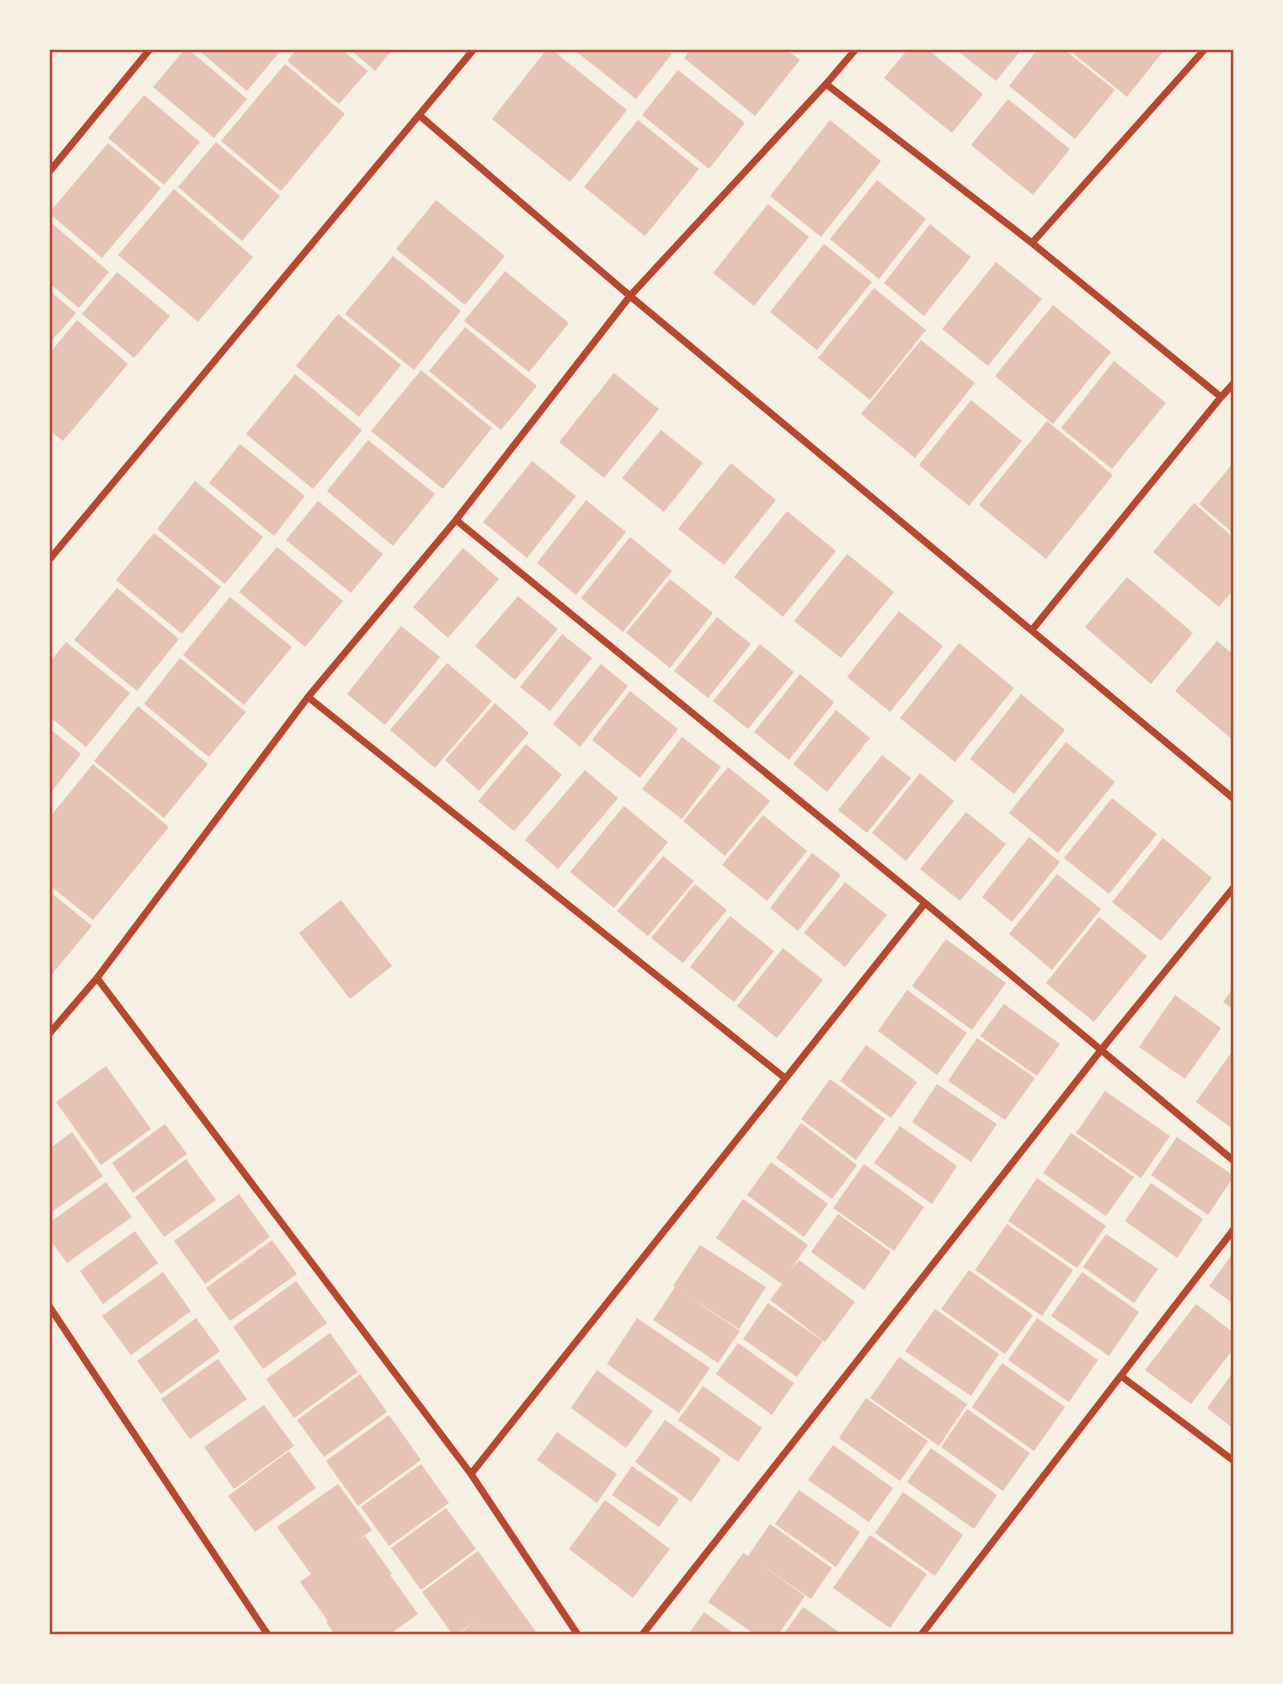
<svg xmlns="http://www.w3.org/2000/svg" width="1283" height="1684" font-family="Karla,sans-serif">
  <style>
    .building { fill: #e6c5b7 }
    .lines { fill: none; stroke-linecap: round; stroke-linejoin: round }
    .minor { stroke: #b5482f; stroke-width: 7 }
    .neatline { fill: none; stroke: #b5482f; stroke-width: 2.5 }
  </style>
  <rect width="100%" height="100%" fill="#f6efe4"/>
  <path class="building" d="M185,49H188L247,99L214,138L153,87Z
    M197,49H282L247,91Z
    M297,49H341L368,71L339,104L287,61Z
    M350,49H393L375,71Z
    M547,49H551L627,110L570,182L492,119Z
    M573,49H666L672,54L636,99Z
    M691,49H786L800,60L755,116L684,58Z
    M908,49H927L983,94L952,133L884,78Z
    M955,49H1022L996,81Z
    M1038,49H1063L1115,90L1075,139L1009,86Z
    M1068,49H1165L1127,97Z
    M285,64L345,114L281,191L221,141Z
    M678,70L745,123L709,169L642,115Z
    M144,95L200,142L164,185L108,138Z
    M1008,99L1070,149L1033,195L971,145Z
    M638,120L699,169L645,236L584,187Z
    M830,120L881,161L821,237L770,196Z
    M216,142L280,196L242,241L178,187Z
    M108,143L161,188L102,258L49,213Z
    M877,180L926,219L879,279L830,239Z
    M174,189L253,257L198,322L118,255Z
    M436,200L505,256L465,305L396,249Z
    M768,204L809,237L754,306L713,273Z
    M49,221L109,272L79,308L49,283Z
    M930,224L971,257L924,316L884,283Z
    M824,244L872,282L817,350L770,312Z
    M393,256L461,311L414,370L345,314Z
    M996,262L1042,299L988,366L942,329Z
    M505,271L569,323L529,372L464,321Z
    M117,272L170,316L134,358L82,314Z
    M874,288L926,330L870,400L818,358Z
    M49,290L76,313L49,344Z
    M1053,305L1111,352L1053,424L995,376Z
    M338,314L401,365L359,417L296,366Z
    M77,320L128,364L63,441L49,430V354Z
    M465,327L537,386L501,430L429,371Z
    M921,340L975,383L915,458L861,414Z
    M1114,361L1166,403L1112,469L1061,428Z
    M421,370L492,428L443,489L371,431Z
    M614,373L659,409L604,478L559,442Z
    M295,374L362,430L313,489L246,434Z
    M971,400L1022,441L969,506L919,465Z
    M1047,421L1113,475L1046,559L979,505Z
    M661,430L703,463L664,512L622,478Z
    M368,440L435,494L393,546L327,491Z
    M240,444L305,496L274,536L209,483Z
    M532,461L576,496L527,558L483,522Z
    M1234,462V534L1199,504Z
    M731,463L776,500L724,565L678,529Z
    M195,481L263,537L225,584L157,529Z
    M586,500L626,532L576,595L537,563Z
    M318,501L383,554L351,593L286,540Z
    M1194,503L1234,538V589L1219,607L1153,552Z
    M787,511L836,551L783,617L734,577Z
    M154,533L221,587L182,634L116,580Z
    M630,537L672,571L623,632L581,598Z
    M277,547L343,601L305,647L239,592Z
    M463,548L499,579L448,638L413,607Z
    M847,554L894,592L841,658L794,621Z
    M1127,577L1193,633L1151,684L1085,627Z
    M670,579L713,613L670,668L626,633Z
    M117,588L179,639L137,691L74,640Z
    M518,596L558,629L515,680L475,646Z
    M230,597L292,647L244,705L183,655Z
    M899,611L943,646L890,712L847,677Z
    M717,617L751,644L708,698L674,671Z
    M401,626L440,657L385,725L347,694Z
    M562,634L592,658L550,711L520,687Z
    M1217,641L1234,655V741L1175,691Z
    M66,642L130,693L86,747L49,716V663Z
    M959,643L1014,688L955,762L900,718Z
    M760,644L794,672L748,729L713,701Z
    M180,658L246,712L209,757L144,704Z
    M447,663L492,701L435,768L390,730Z
    M601,664L628,686L580,747L553,724Z
    M800,674L834,702L789,760L754,732Z
    M630,691L678,729L640,778L592,740Z
    M1021,694L1065,730L1014,794L970,759Z
    M495,703L529,733L479,791L445,760Z
    M138,706L208,764L164,818L94,761Z
    M836,710L870,738L827,792L793,764Z
    M49,728L81,754L49,795Z
    M682,737L721,767L682,819L642,789Z
    M1066,742L1115,782L1058,853L1009,813Z
    M526,744L562,775L514,831L478,801Z
    M882,755L911,778L867,833L838,810Z
    M93,764L169,827L93,920L49,885V818Z
    M728,767L770,801L725,856L683,821Z
    M585,770L618,798L558,869L525,840Z
    M920,773L954,801L906,861L872,833Z
    M1112,798L1157,834L1109,894L1064,858Z
    M624,806L668,842L614,908L570,872Z
    M966,812L1006,844L960,901L920,869Z
    M763,815L807,851L767,901L722,865Z
    M1029,837L1060,862L1012,922L982,897Z
    M1163,838L1212,878L1161,941L1112,902Z
    M812,853L841,875L798,931L770,908Z
    M663,856L694,881L648,936L617,911Z
    M1057,874L1101,909L1052,970L1009,934Z
    M845,882L887,915L845,967L804,933Z
    M695,884L727,910L683,963L651,938Z
    M49,891L92,926L49,978Z
    M341,900L392,966L350,999L299,933Z
    M730,916L774,951L734,1002L690,967Z
    M1099,917L1147,956L1094,1022L1046,983Z
    M946,939L1006,983L972,1030L912,986Z
    M783,948L823,980L777,1038L737,1006Z
    M1234,987V1010L1223,1002Z
    M907,990L967,1033L937,1075L878,1031Z
    M1175,995L1221,1028L1185,1079L1139,1047Z
    M1004,1004L1060,1044L1037,1076L980,1036Z
    M977,1038L1035,1078L1005,1120L948,1081Z
    M866,1045L917,1082L891,1118L840,1081Z
    M1231,1053L1234,1055L1233,1129L1196,1102Z
    M106,1066L151,1129L101,1165L56,1102Z
    M830,1079L885,1119L856,1160L801,1119Z
    M937,1084L997,1124L971,1162L912,1122Z
    M1105,1091L1170,1136L1141,1178L1076,1133Z
    M801,1123L857,1165L832,1199L776,1158Z
    M165,1124L187,1154L133,1193L112,1163Z
    M900,1126L957,1166L932,1204L874,1163Z
    M72,1132L103,1176L49,1214V1149Z
    M1071,1133L1134,1177L1106,1216L1043,1173Z
    M1177,1137L1234,1176L1208,1215L1151,1175Z
    M186,1159L216,1200L164,1237L135,1197Z
    M771,1162L828,1204L804,1237L747,1195Z
    M864,1164L924,1207L894,1251L833,1208Z
    M1037,1178L1106,1226L1077,1268L1008,1221Z
    M106,1182L132,1217L67,1263L49,1238V1223Z
    M1151,1183L1203,1219L1177,1258L1125,1221Z
    M239,1194L270,1237L205,1284L174,1241Z
    M743,1199L808,1245L789,1272L799,1260L855,1302L825,1342L770,1300L782,1284L716,1238Z
    M838,1214L891,1252L864,1290L811,1252Z
    M1007,1224L1073,1270L1042,1316L975,1270Z
    M135,1231L158,1263L103,1304L80,1271Z
    M1106,1234L1158,1269L1134,1303L1083,1267Z
    M272,1240L297,1274L230,1321L206,1288Z
    M700,1245L766,1287L739,1329L685,1294L740,1331L718,1363L653,1320L675,1287L673,1286Z
    M1234,1252V1304L1209,1286Z
    M969,1270L1033,1315L1005,1354L941,1309Z
    M163,1272L191,1311L131,1355L102,1316Z
    M1082,1272L1139,1312L1109,1356L1051,1316Z
    M296,1281L327,1323L263,1369L233,1327Z
    M768,1303L823,1341L797,1377L743,1339Z
    M1196,1304L1234,1333V1348L1191,1404L1145,1370Z
    M935,1309L999,1354L971,1396L905,1351Z
    M196,1318L220,1351L161,1394L137,1361Z
    M637,1318L710,1368L679,1413L607,1364Z
    M1037,1318L1098,1360L1069,1402L1008,1360Z
    M330,1333L358,1372L294,1418L266,1379Z
    M738,1343L794,1383L772,1415L716,1374Z
    M899,1357L967,1404L939,1446L870,1398Z
    M218,1359L247,1399L190,1439L161,1399Z
    M1002,1363L1065,1407L1034,1451L972,1407Z
    M597,1370L653,1411L626,1448L571,1408Z
    M1234,1371V1429L1207,1408Z
    M360,1374L387,1412L324,1457L297,1420Z
    M703,1386L762,1428L738,1462L678,1420Z
    M866,1398L928,1441L900,1481L839,1438Z
    M264,1405L294,1446L234,1489L204,1447Z
    M967,1409L1030,1453L1003,1491L941,1447Z
    M389,1415L421,1460L358,1506L326,1461Z
    M665,1420L721,1459L691,1502L635,1462Z
    M557,1432L617,1474L597,1503L537,1460Z
    M833,1445L893,1488L869,1522L808,1480Z
    M931,1448L997,1495L974,1529L907,1482Z
    M289,1451L316,1488L255,1532L228,1496Z
    M421,1464L449,1503L389,1546L361,1507Z
    M632,1466L679,1499L659,1527L612,1495Z
    M338,1484L372,1530L358,1540L365,1536L392,1574L390,1575L418,1614L389,1635H335L326,1622L328,1621L300,1582L311,1574L277,1527Z
    M799,1490L860,1532L836,1567L775,1524Z
    M903,1492L963,1535L935,1576L875,1533Z
    M605,1500L670,1549L633,1598L569,1549Z
    M446,1508L476,1549L421,1590L391,1548Z
    M770,1524L832,1568L811,1599L760,1564L805,1596L778,1635H756L708,1602L743,1553L748,1556Z
    M870,1535L927,1574L890,1628L833,1588Z
    M478,1551L536,1632L532,1635H458L475,1621L456,1635H453L422,1592Z
    M803,1607L843,1635H783Z
    M704,1612L736,1635H688Z"/>
  <g class="lines">
    <path class="minor" d="M826,84L1032,243L1221,397
      M419,115L630,296L1234,799
      M49,172L150,49
      M1032,243L1205,49
      M456,520L925,903L1234,1161
      M49,560L474,49
      M1032,630L1221,397L1234,383
      M308,697L785,1078
      M97,978L471,1474L578,1635
      M49,1034L97,978L308,697L456,520L630,296L826,84L856,49
      M49,1306L268,1635
      M1121,1376L1234,1461
      M471,1474L925,903
      M642,1635L1101,1050L1234,887
      M921,1635L1234,1229"/>
  </g>
  <rect width="1283" height="1684" fill="none" stroke="#f6efe4" stroke-width="102"/>
  <rect x="51" y="51" width="1181" height="1582" class="neatline"/>
</svg>
